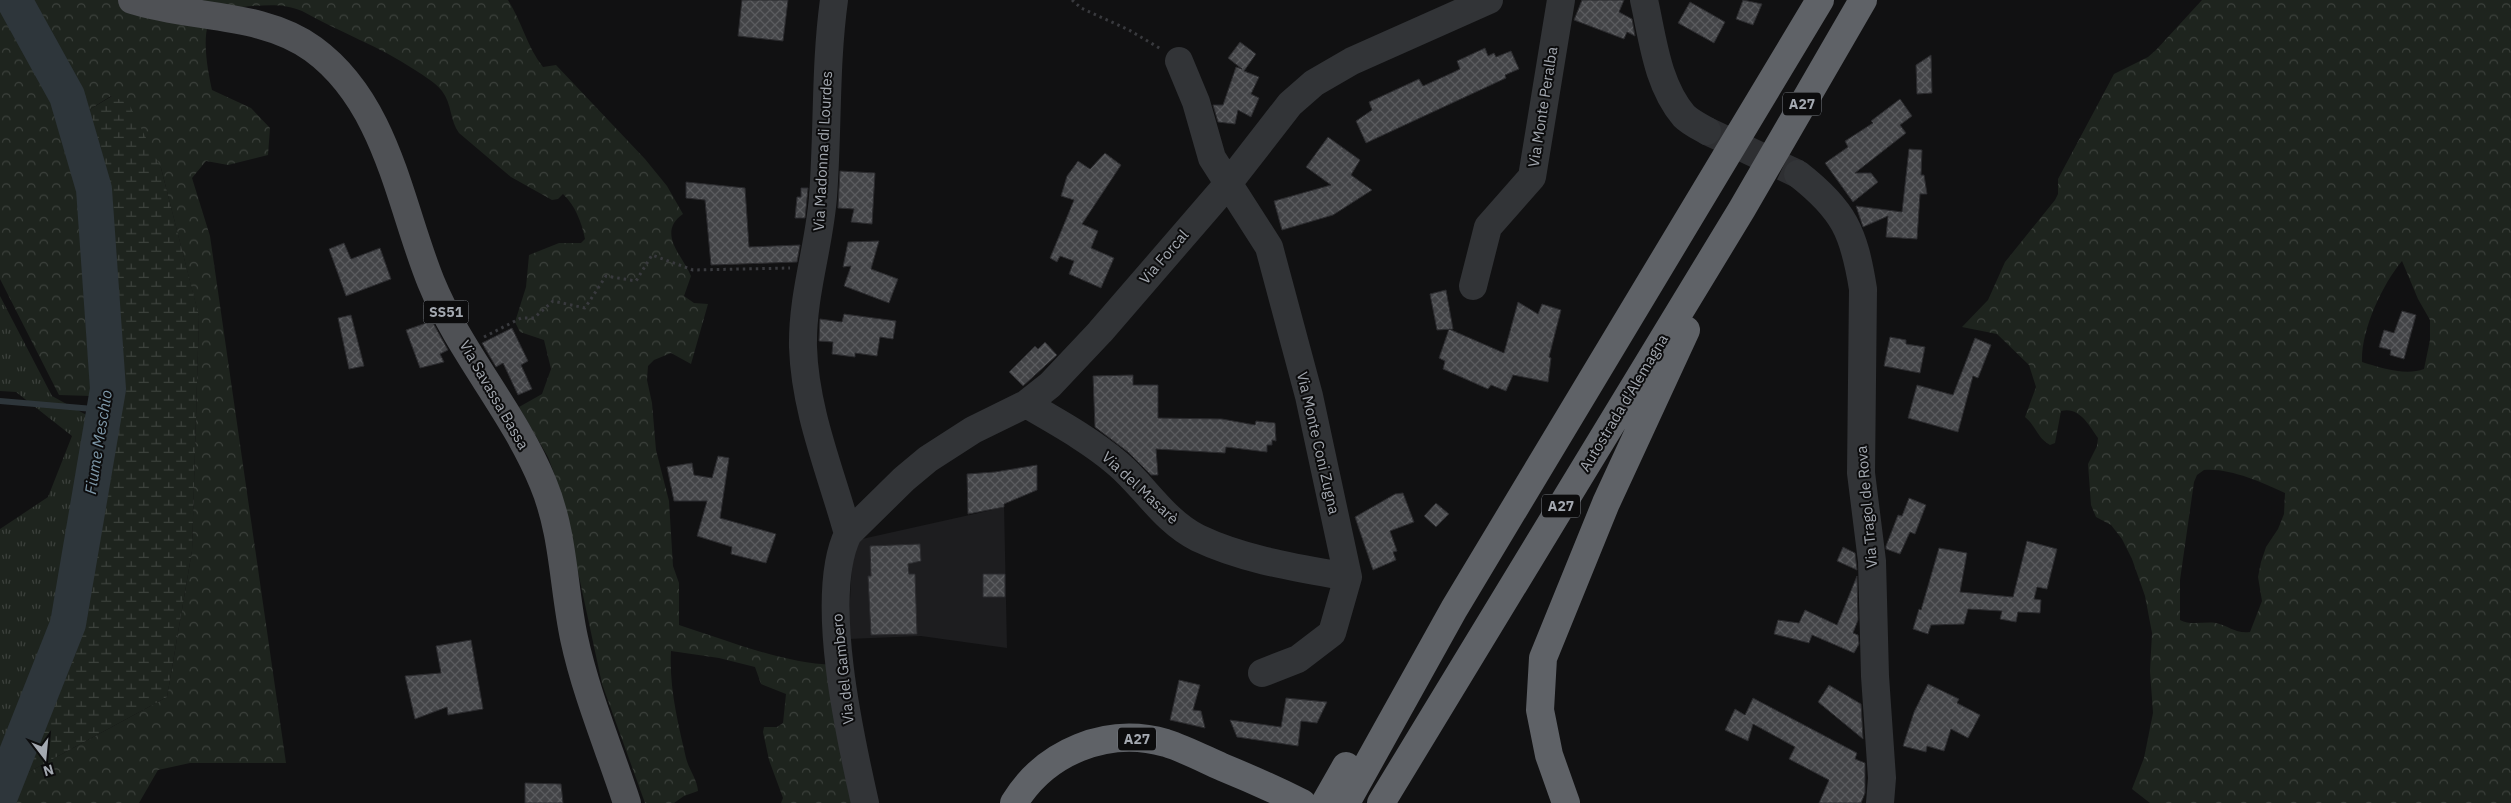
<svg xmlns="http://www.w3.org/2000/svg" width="2511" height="803" font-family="'IBM Plex Sans',sans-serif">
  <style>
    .built { fill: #1d1d1f }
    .grass { fill: url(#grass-tufts) }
    .forest { fill: url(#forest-crowns); fill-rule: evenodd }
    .wetland { fill: url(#wetland-marsh) }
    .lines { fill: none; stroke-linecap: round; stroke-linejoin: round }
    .stream { stroke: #2e363b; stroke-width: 6 }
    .river { stroke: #2e363b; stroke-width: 36 }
    .building { fill: url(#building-cross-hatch); stroke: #2b2b2e }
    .minor-tunnel { stroke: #2e2f32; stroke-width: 28; stroke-dasharray: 28 14; stroke-linecap: butt }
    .path { stroke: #393a3e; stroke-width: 3; stroke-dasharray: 2.5 4; stroke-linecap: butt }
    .minor { stroke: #323437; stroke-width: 28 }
    .major { stroke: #4f5155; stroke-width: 28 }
    .highway { stroke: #5f6267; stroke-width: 28 }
    .labels { text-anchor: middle; stroke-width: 4; stroke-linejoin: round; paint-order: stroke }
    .shield { fill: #0c0c0d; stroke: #767a80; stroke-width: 1 }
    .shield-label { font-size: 14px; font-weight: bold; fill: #a4a9b1 }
    .street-label { font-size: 15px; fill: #a4a9b1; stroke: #0c0c0d }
    .water-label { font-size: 16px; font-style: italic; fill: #7e98a9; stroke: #0c0c0d }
  </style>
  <defs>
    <pattern id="grass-tufts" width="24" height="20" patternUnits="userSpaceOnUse" patternTransform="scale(1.25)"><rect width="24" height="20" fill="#1e241e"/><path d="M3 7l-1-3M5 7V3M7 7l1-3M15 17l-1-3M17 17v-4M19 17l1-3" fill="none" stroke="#3c413c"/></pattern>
    <pattern id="forest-crowns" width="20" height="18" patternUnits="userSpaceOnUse" patternTransform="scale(1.25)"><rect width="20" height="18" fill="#1e241e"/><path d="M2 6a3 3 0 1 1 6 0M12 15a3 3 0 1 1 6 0" fill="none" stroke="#3c413c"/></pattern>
    <pattern id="wetland-marsh" width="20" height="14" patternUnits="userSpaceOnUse" patternTransform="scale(1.25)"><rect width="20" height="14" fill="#1e241e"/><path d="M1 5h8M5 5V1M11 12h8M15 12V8" fill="none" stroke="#3c413c"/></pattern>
    <pattern id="building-cross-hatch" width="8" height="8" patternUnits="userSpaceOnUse" patternTransform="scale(1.25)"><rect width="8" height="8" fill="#434447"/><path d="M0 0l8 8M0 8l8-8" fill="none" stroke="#5b5c5f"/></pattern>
  </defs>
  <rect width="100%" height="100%" fill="#111112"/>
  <path class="built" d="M1004,504L1007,648L921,636L848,639L853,541L992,510Z"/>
  <path class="grass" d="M0,296L52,396L92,418L59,619L0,773V529L48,497L72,436L16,392L0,391Z"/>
  <path class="forest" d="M0,0H508C522,22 527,47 543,67L556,65L645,159L667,186L683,214C656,233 683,256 691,276L684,296L694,303L708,304L691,364L671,353L654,360L648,366L647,380L652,403L656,450L669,501L673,566L679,583V625C729,641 782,663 833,665L857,803H781L783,798L769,760L763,732L764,727H777L783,723L786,694L761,684L755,667L719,658L671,651C669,688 678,723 686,758C689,770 697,779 698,791L684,796L674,803H645L602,684L565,511L554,473L548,457L519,407L542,394L551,369L544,340L520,332L515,322L526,287L529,255L559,243H581L585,239C582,223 575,205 563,194L558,199L552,200L511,177L459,133C450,121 452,104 442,91C435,82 424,76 415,70C379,46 339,32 302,11C285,4 271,5 253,6C243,7 229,7 219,11C197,20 208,72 212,90L251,108L270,128L268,155L228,165L206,161L192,178L210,236L286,763H190L158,770L139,803H12L25,774L167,697L192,551L199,317L161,168L111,96L59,129L83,195L85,313L91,396L59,395L0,279Z
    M2202,0H2511V803H2150L2132,789L2144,758L2153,713L2150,671L2152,633L2145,596L2132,559L2122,539L2111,525L2096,517L2091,505L2088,464L2097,446L2098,438C2089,425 2079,406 2061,411L2055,443L2050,445C2037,438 2036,426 2025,417L2036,387L2029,365L1997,334L1962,327L1988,300L2005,262L2055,200L2058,194V179L2114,74L2148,57L2156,50ZM2402,261L2418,299L2430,320V340L2424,369C2406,376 2381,368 2362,362C2361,330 2382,285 2402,261ZM2204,470C2230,468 2261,482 2285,493L2284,514L2278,529L2266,547L2261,562L2258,577L2262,601L2250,632C2236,634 2229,626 2216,623C2204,621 2191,626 2180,620V580L2194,482L2197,475Z"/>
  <path class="wetland" d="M112,96L129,104L161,168L199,316L192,551L167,697L25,774L82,623L117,411L121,377L104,177L84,113Z"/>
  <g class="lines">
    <path class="stream" d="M0,401L105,410"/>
    <path class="river" d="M0,796L68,624L108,389L94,189L67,96L14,0"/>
  </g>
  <path class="building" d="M742,0H788L783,41L738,36Z
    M1582,0H1624L1619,12L1632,19L1635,36L1627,32L1624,39L1574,20Z
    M1743,0L1762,4L1753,25L1736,19Z
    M1690,2L1725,22L1714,43L1678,23Z
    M1240,42L1256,54L1244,71L1259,77L1251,94L1259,98L1251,117L1238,110L1235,124L1218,122L1213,105H1223L1236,67L1242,69L1228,58Z
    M1485,48L1488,56L1494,53L1496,57L1511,51L1519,69L1505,75L1506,78L1366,143L1356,121L1372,110L1369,102L1419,79L1423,86L1454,72L1460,69L1457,61Z
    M1931,55L1932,93L1917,94L1916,65Z
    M1900,99L1912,116L1900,125L1906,133L1855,173H1871L1878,182L1853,202L1825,163L1848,147L1845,141L1873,123L1871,121Z
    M1328,137L1360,160L1351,175L1372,190L1333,215L1282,230L1274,201L1331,185L1306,167Z
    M1909,149L1922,150L1921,175H1924L1927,194H1920L1917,239L1886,237L1888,216L1863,227L1856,206L1902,212Z
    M1105,153L1121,165L1082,224L1098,231L1091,248L1114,258L1101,288L1069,274L1074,261L1060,256L1057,262L1050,258L1074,200L1061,196L1067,176L1078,161L1090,169Z
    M840,171L875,173L872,224L851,222L854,209L838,208Z
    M686,182L745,188L749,247L800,245L797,262L711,265L705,200L686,198Z
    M801,188H808L805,218H795L797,197H801Z
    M879,241L871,269L898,279L889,303L844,286L851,266L843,267L848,242Z
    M344,243L351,259L380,248L391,279L346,296L329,249Z
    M1446,290L1453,329L1437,330L1430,294Z
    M1518,302L1538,314L1542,304L1561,310L1549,357L1551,358L1548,382L1513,375L1506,391L1491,385L1488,389L1443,369L1445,361L1439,358L1449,329L1504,353Z
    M2402,311L2416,315L2404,359L2390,355L2391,350L2379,347L2384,330L2394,333Z
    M844,314L896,321L893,339L880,337L877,356L855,353V357L832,354L833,342L819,341L820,319L842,322Z
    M351,315L364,366L349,369L338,318Z
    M432,321L448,350L440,354L444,362L420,368L406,330Z
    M512,328L528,361L521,365L532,389L518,395L503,363L496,367L482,343Z
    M1890,337L1906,340V344L1925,347L1920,373L1884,366Z
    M1975,338L1991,345L1978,378L1973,376L1958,432L1908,418L1917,385L1953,395Z
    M1045,342L1057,355L1023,386L1009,372L1035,346L1038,349Z
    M1133,375V385H1158V418L1222,419L1255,425L1256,421L1275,423L1276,441L1272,440V445H1267V452L1226,447L1225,453L1156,449L1158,475H1151L1128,452L1095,427L1093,376Z
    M718,456L729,458L720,518L776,534L766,563L731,554L732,547L697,536L707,501H674L667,467L692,463L694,475L712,478Z
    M1037,465V490L1004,504V507L968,514L967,474L995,472Z
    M1403,493L1414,522L1390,531L1397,551L1393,552L1396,560L1373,570L1355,517L1395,494Z
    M1909,498L1926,505L1915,534L1910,532L1900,554L1886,549V546L1898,515L1902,516Z
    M1436,503L1449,514L1436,527L1424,516Z
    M2027,541L2057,549L2047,589L2037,587L2034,599L2041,600L2040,613L2018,612L2016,622L2000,619L2002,611L1968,609L1964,624L1931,625L1928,634L1913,629L1919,609L1921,610L1939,548L1967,553L1960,592L2013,597Z
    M920,544L921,561L908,564L909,574H915L917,634L871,635L868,576H871L870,546Z
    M1843,547L1855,553L1857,570L1837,561Z
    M983,574H1005V597H983Z
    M1857,576L1858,620L1853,633L1858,635L1859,644L1854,653L1812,635L1809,643L1774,634L1778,620L1799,623L1805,610L1837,625Z
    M471,640L483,709L448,715L447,707L415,719L405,676L441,673L436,646Z
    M1179,680L1200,685L1193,710L1201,711L1205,728L1170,720Z
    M1928,684L1959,699L1957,703L1980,715L1968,738L1951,729L1944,751L1927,746L1926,752L1903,746L1914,712Z
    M1829,685L1861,704L1863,739L1818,702Z
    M1286,698L1327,702L1317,723L1301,721L1298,746L1237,737L1230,720L1281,727Z
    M1753,698L1857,753L1855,759L1865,763V793L1861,803H1819L1829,780L1789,759L1795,747L1753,724L1748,741L1725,730L1735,709L1745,715Z
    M525,783L561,784L563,803H525Z"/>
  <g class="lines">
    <path class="minor-tunnel" d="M1707,131L1798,174"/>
    <path class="path" d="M1072,0L1081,8L1129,30L1161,49
      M484,337L521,318H534L553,301L585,308L606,276L636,281L652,255L693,270L790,268"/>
    <path class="minor" d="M834,0C825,65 828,131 823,197C819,248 802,295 803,347C805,412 831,472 848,534
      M1644,0C1653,40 1657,84 1684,116C1690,122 1700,127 1707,131
      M1179,61L1196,102L1212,158L1269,247L1309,396L1348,577L1332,633L1298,659L1262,673
      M1798,174C1844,210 1854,232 1863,289L1861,473L1872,561L1875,676L1882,778L1880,803
      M1473,286L1488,227L1532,177L1561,0
      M1026,404C1057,422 1090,440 1118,464C1145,487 1164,521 1198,538C1244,560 1298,568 1348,577
      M865,803C850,737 818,595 848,534L904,479L928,459L973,430L1026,404L1050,385L1100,332L1227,185L1290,104L1314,83L1352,61L1489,0"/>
    <path class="major" d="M132,0C191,19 262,12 313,49C387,103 399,203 431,282C460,353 514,412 543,483C564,533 563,586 574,638C586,694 609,748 627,803"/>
    <path class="highway" d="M1014,803C1045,752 1107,726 1166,743C1185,749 1204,759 1222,767C1249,778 1276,790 1302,803
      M1325,803L1346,766
      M1346,803L1454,609L1820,0
      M1381,803L1742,209L1863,0
      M1566,803L1549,755L1540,710L1543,658L1606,503L1686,330"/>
  </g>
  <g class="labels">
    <g class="shield">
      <rect x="1783" y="92.5" width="38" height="23" rx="4"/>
      <rect x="423.5" y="300.5" width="45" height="23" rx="4"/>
      <rect x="1542" y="494.5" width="38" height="23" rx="4"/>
      <rect x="1118" y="727.5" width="38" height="23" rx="4"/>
    </g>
    <g class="shield-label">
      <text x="1802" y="109">A27</text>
      <text x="446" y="317">SS51</text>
      <text x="1561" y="511">A27</text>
      <text x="1137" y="744">A27</text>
    </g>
    <g class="street-label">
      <text transform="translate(1543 107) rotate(-81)" y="5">Via Monte Peralba</text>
      <text transform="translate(823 151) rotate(-87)" y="5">Via Madonna di Lourdes</text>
      <text transform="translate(1164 257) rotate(-49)" y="5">Via Forcal</text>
      <text transform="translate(494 395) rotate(60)" y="5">Via Savassa Bassa</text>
      <text transform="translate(1624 403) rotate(-59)" y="5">Autostrada d'Alemagna</text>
      <text transform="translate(1318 443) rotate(77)" y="5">Via Monte Coni Zugna</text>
      <text transform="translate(1140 488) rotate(43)" y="5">Via del Masarè</text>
      <text transform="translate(1867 507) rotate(-95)" y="5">Via Tragol de Rova</text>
      <text transform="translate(843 669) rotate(-96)" y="5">Via del Gambero</text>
    </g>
    <g class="water-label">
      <text transform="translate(98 442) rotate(-81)" y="6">Fiume Meschio</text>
    </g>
  </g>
  <g transform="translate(45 758) rotate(164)" stroke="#0c0c0d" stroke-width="4" paint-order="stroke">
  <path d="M0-4L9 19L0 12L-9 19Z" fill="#a4a9b1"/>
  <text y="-8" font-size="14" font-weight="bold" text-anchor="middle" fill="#a4a9b1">N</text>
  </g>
</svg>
